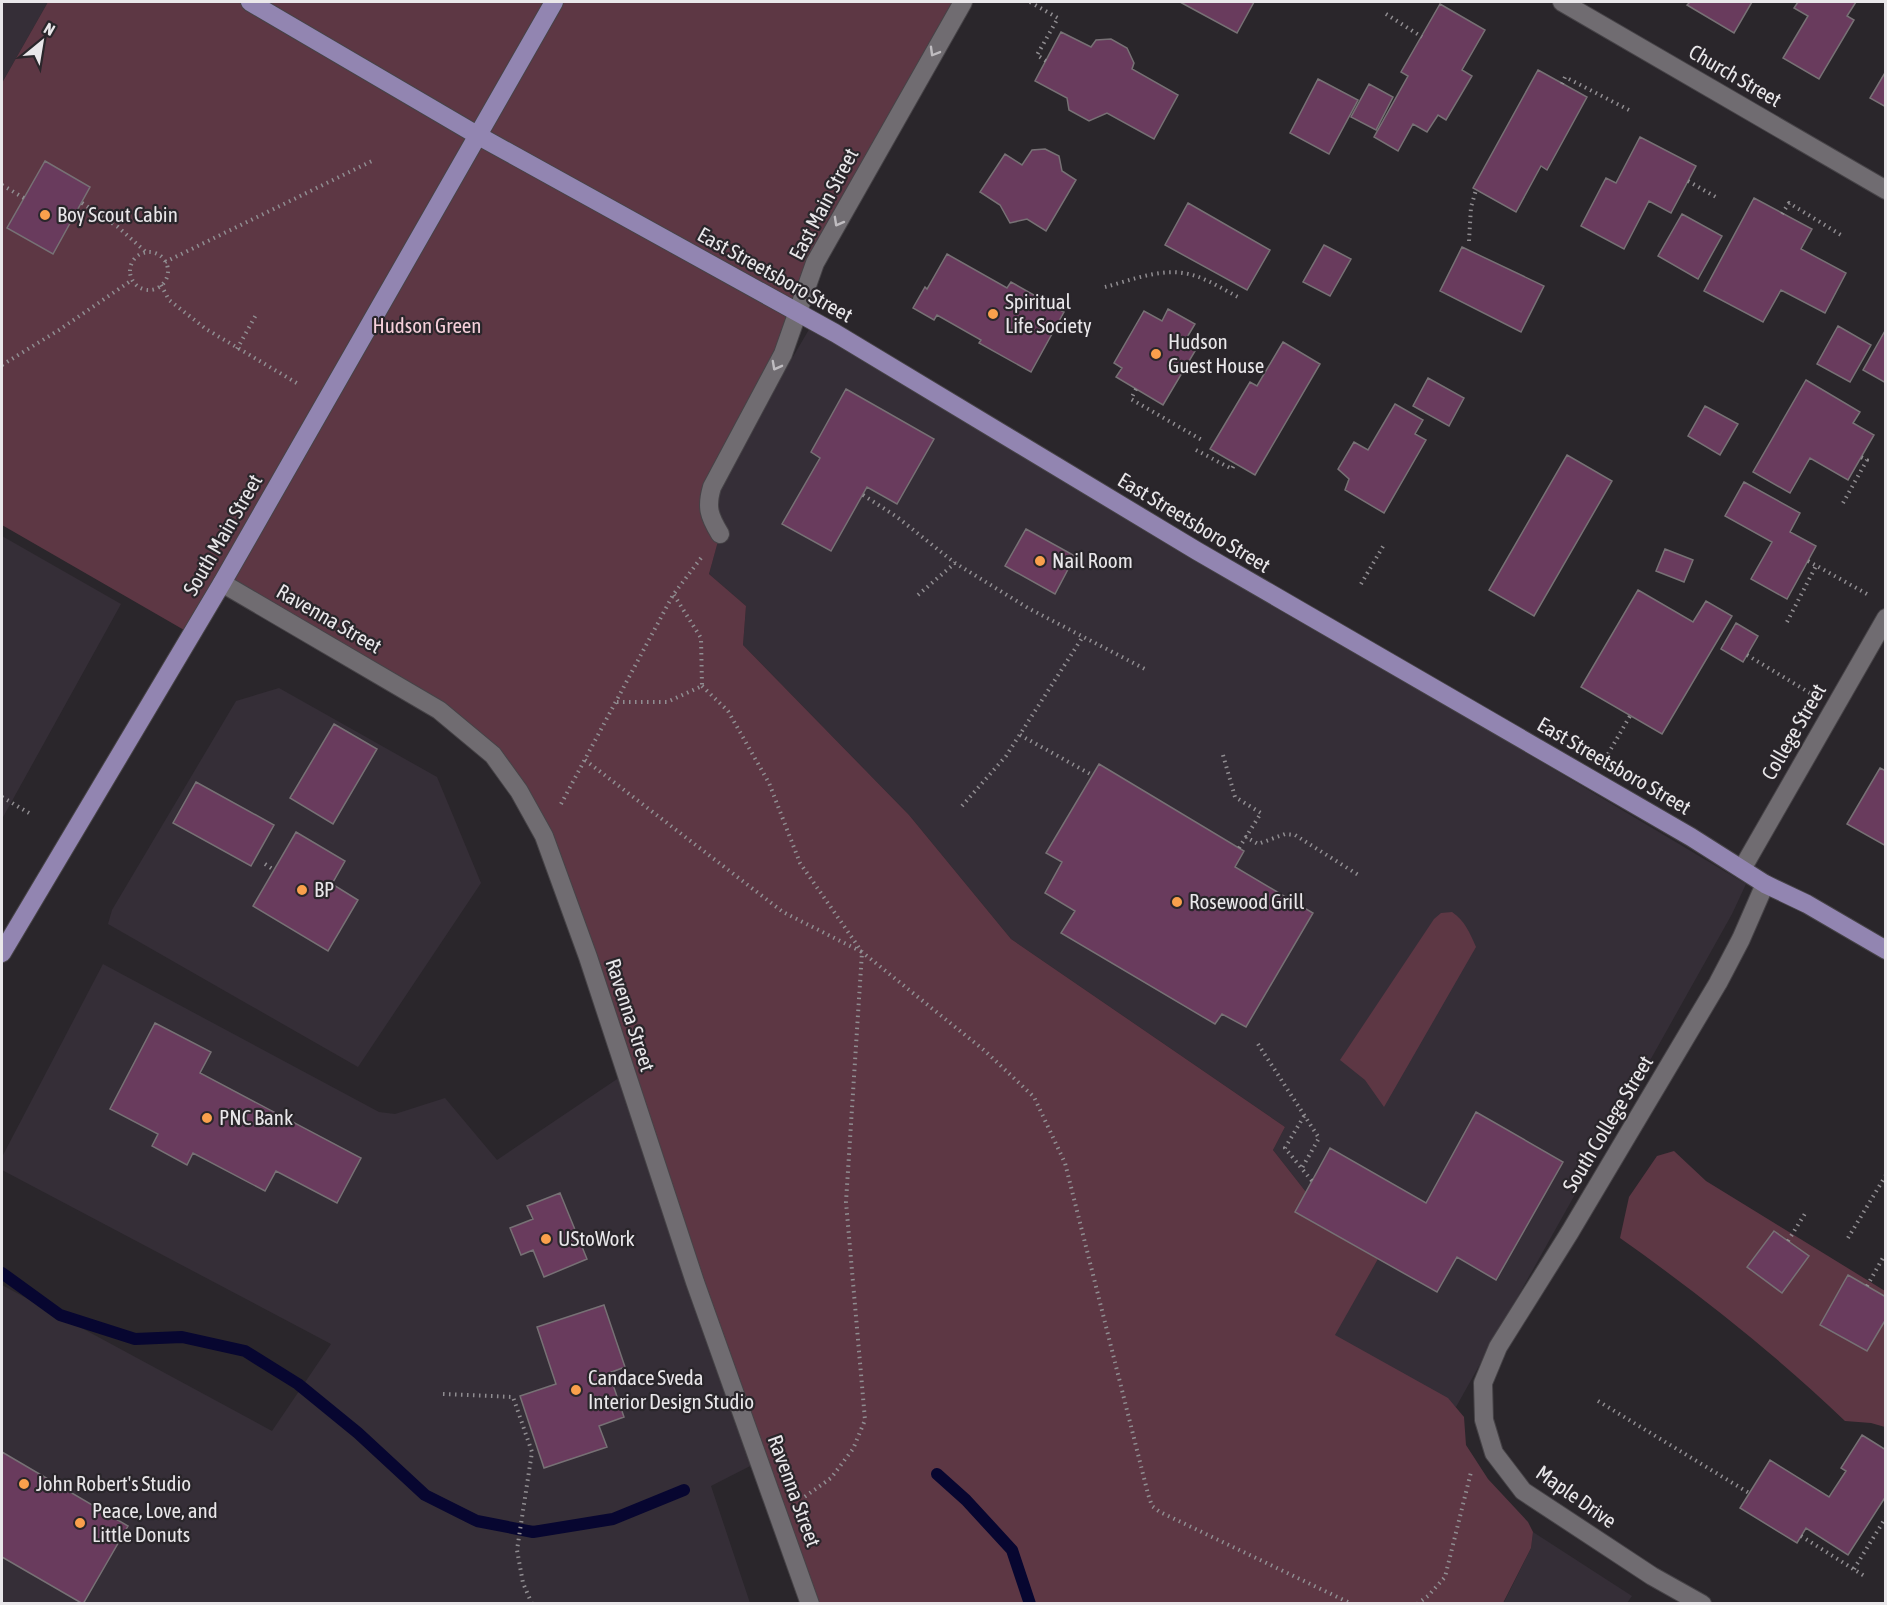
<svg xmlns="http://www.w3.org/2000/svg" width="1887" height="1605" font-family="'Asap Condensed',sans-serif">
  <style>
    .built { fill: #352e37 }
    .green { fill: #5d3744 }
    .lines { fill: none; stroke-linecap: round; stroke-linejoin: round }
    .stream { stroke: #070630; stroke-width: 12 }
    .building { fill: #693b5d; stroke: #777175; stroke-width: 1.5 }
    .minor-casing { stroke: #464347; stroke-width: 20 }
    .major-casing { stroke: #464347; stroke-width: 20 }
    .path { stroke: #908d91; stroke-width: 4; stroke-dasharray: 1.5 4.5; stroke-linecap: butt }
    .minor { stroke: #706c71; stroke-width: 18 }
    .major { stroke: #9285b1; stroke-width: 18 }
    .oneway { stroke: #bfbcc0 }
    .poi-dot { fill: #f9a04c; stroke: #2a262b; stroke-width: 2 }
    .labels { text-anchor: middle; stroke-width: 4.5; stroke-linejoin: round; paint-order: stroke }
    .street-label { font-size: 21px; fill: #e9e7ea; stroke: #2a262b }
    .poi-label { font-size: 21px; fill: #e9e7ea; stroke: #2a262b; text-anchor: start }
    .park-label { font-size: 21px; fill: #f6d0db; stroke: #2a262b }
  </style>
  <rect width="100%" height="100%" fill="#2a262b"/>
  <path class="built" d="M2,2H48L2,83Z
    M811,326L1746,884L1732,914L1456,1407L1441,1403L1334,1335L1378,1259L1306,1192L1273,1150L1285,1127L1011,939L909,815L743,645L746,606L709,574L717,544L715,513L725,473Z
    M2,536L121,604L2,819Z
    M279,688L437,777L481,883L358,1067L108,924L112,910L236,701Z
    M103,964L379,1112L395,1114L445,1098L497,1160L626,1073L760,1461L711,1486L750,1603H2V1285L272,1431L331,1344L2,1170V1157Z
    M1533,1532L1632,1596L1627,1603L1503,1604L1531,1548Z"/>
  <path class="green" d="M48,2H963L815,263L712,487L720,534L709,574L746,606L743,645L909,815L1011,939L1285,1127L1273,1150L1306,1192L1295,1212L1378,1259L1335,1335L1448,1398L1464,1417L1466,1445L1488,1479L1528,1522L1533,1532L1531,1548L1503,1603H810L649,1144L519,791L439,710L222,583L191,634L2,525V83Z
    M1452,912C1465,921 1470,933 1476,947L1384,1107L1365,1080L1340,1060L1434,919L1441,913Z
    M1674,1151L1706,1181L1885,1291V1427L1871,1423L1845,1421C1775,1354 1699,1294 1620,1238L1629,1197L1657,1156Z"/>
  <g class="lines">
    <path class="stream" d="M2,1273L60,1315L135,1339L182,1337L245,1351L298,1384L358,1433L425,1495L477,1521L533,1532L613,1519L684,1490
      M937,1474L966,1500L1012,1550L1030,1604"/>
  </g>
  <path class="building" d="M1180,2H1254L1237,33Z
    M1690,2H1752L1734,33L1687,5Z
    M1798,2H1856L1847,16L1854,20L1819,79L1783,58L1808,16L1794,8Z
    M1440,4L1485,30L1462,70L1472,76L1446,120L1438,115L1427,132L1413,124L1398,151L1374,137L1408,76L1401,72Z
    M1061,32L1091,47L1096,40L1111,39L1127,48L1134,63L1132,69L1178,95L1154,139L1107,113L1089,121L1069,110L1067,98L1035,81Z
    M1538,70L1587,97L1547,170L1541,166L1516,212L1473,188Z
    M1886,71V107L1870,98Z
    M1318,79L1358,100L1329,154L1290,133Z
    M1369,84L1393,97L1376,130L1351,117Z
    M1640,137L1696,166L1671,213L1649,201L1624,249L1581,226L1606,178L1616,183Z
    M1045,149L1059,156L1062,171L1076,180L1046,231L1027,219L1010,223L1000,205L980,192L1005,154L1022,165L1032,150Z
    M45,161L90,187L53,254L7,228Z
    M1754,198L1812,229L1801,249L1846,273L1825,313L1781,290L1763,322L1704,291Z
    M1188,203L1270,250L1247,290L1165,245Z
    M1682,214L1722,236L1698,279L1658,256Z
    M1324,245L1351,259L1330,296L1303,282Z
    M1462,247L1544,286L1521,332L1440,291Z
    M947,254L1007,288L1011,282L1064,312L1031,372L979,343L981,340L937,315L934,320L913,308L925,287L927,289Z
    M1168,309L1195,324L1186,339L1198,346L1163,405L1116,377L1122,368L1114,363L1144,311L1162,321Z
    M1838,326L1871,345L1850,382L1817,364Z
    M1886,329V383L1863,370Z
    M1283,342L1320,364L1255,475L1210,449L1250,382L1257,386Z
    M1428,378L1464,398L1449,426L1413,406Z
    M1806,380L1860,412L1853,423L1874,435L1848,480L1810,458L1790,493L1753,472Z
    M846,389L934,439L897,504L867,487L831,551L782,524L820,458L811,452Z
    M1395,404L1423,420L1415,434L1426,440L1384,513L1345,490L1349,479L1338,469L1354,442L1368,450Z
    M1705,406L1738,424L1720,455L1688,436Z
    M1567,455L1612,481L1534,616L1489,590Z
    M1744,482L1800,513L1790,532L1816,546L1787,599L1751,579L1772,542L1725,516Z
    M1026,529L1075,556L1055,594L1005,566Z
    M1665,549L1693,560L1684,582L1656,571Z
    M1638,590L1693,622L1706,601L1732,616L1662,734L1581,687Z
    M1736,623L1758,636L1743,662L1721,649Z
    M334,724L377,749L333,824L290,798Z
    M1099,764L1244,851L1235,867L1313,913L1246,1027L1222,1014L1215,1024L1061,933L1075,911L1045,893L1062,862L1046,853Z
    M1880,768L1886,771V846L1847,824Z
    M196,782L274,825L251,866L173,823Z
    M296,832L345,861L332,884L358,900L328,951L253,906Z
    M155,1023L211,1052L200,1073L361,1158L337,1203L276,1171L265,1191L193,1153L187,1165L152,1146L158,1134L110,1109Z
    M1476,1112L1563,1162L1496,1280L1457,1257L1437,1292L1295,1212L1330,1148L1426,1203Z
    M560,1193L587,1259L544,1277L533,1250L521,1255L510,1228L533,1219L527,1206Z
    M1774,1231L1809,1256L1782,1293L1747,1267Z
    M1848,1275L1886,1297V1319L1867,1351L1820,1325Z
    M604,1305L625,1367L609,1373L624,1417L599,1426L607,1447L544,1468L520,1396L556,1384L537,1327Z
    M1862,1435L1886,1450V1496L1848,1555L1806,1528L1797,1543L1740,1508L1770,1460L1829,1497L1846,1471L1841,1468Z
    M2,1452L128,1526L83,1604L2,1557Z"/>
  <g class="lines">
    <g class="minor-casing">
      <path id="minor" d="M1562,2L1886,190
        M720,534C709,516 706,507 712,487L783,354L815,263L963,2
        M222,583L439,710L493,755L519,791L544,836L588,957L695,1282L810,1604
        M1742,869L1886,618
        M1702,1604L1652,1576L1523,1491L1494,1453L1484,1420L1483,1383L1498,1347L1570,1232L1718,983L1741,939L1765,884"/>
    </g>
    <g class="major-casing">
      <path id="major" d="M250,2L477,135L835,333L1197,551L1691,837L1765,884L1807,904L1886,950
        M2,953L222,583L554,2"/>
    </g>
    <path class="path" d="M1030,2L1058,18L1037,55L1046,61
      M1386,14L1422,37
      M1562,84L1565,77L1629,110
      M1688,181L1716,197
      M2,185L24,198
      M82,203L118,227L146,252
      M1782,214L1789,203L1841,235
      M1469,241L1471,207L1476,190
      M130 271a19 19 0 1 1 38 0a19 19 0 1 1-38 0Z
      M165,262L374,160
      M161,285L169,300L206,329L300,385
      M1105,287C1129,281 1157,269 1183,273C1201,275 1221,288 1238,297
      M237,349L257,313
      M2,365L59,330L132,280
      M1136,389L1131,399L1202,440
      M1196,450L1232,469L1235,463
      M863,495L897,517L955,563L1028,608L1145,669
      M1843,503L1867,460L1861,457
      M1808,561L1867,594
      M1361,584L1385,543
      M918,595L955,563
      M1787,622L1816,566
      M1747,655L1810,693
      M702,686L728,711L769,783L800,863L862,952L985,1051L1034,1097L1065,1163L1148,1494L1152,1506L1160,1512L1352,1604
      M617,702H667L702,686L701,638L674,595
      M1020,735L1092,775
      M1608,754L1630,716
      M1223,755L1235,797L1261,813L1246,837
      M585,760L783,912L862,952L846,1202L865,1420L853,1449L831,1478L803,1498
      M2,797L29,813
      M561,804L673,595L701,558
      M962,806L1006,756L1082,638
      M1239,848L1246,837L1258,844L1285,834L1295,835L1360,876
      M265,864L274,870
      M1258,1044L1319,1138L1302,1168
      M1304,1116L1285,1148L1312,1181
      M1848,1238L1886,1175
      M1788,1241L1806,1212
      M1867,1286L1884,1256
      M443,1394L513,1397L532,1452L517,1550L523,1583L532,1604
      M1598,1401L1749,1493
      M1885,1497H1886
      M1801,1536L1866,1577
      M1854,1569L1886,1517
      M1361,1604H1375
      M1417,1604L1428,1596L1445,1577L1471,1472"/>
    <use href="#minor" class="minor"/>
    <use href="#major" class="major"/>
  </g>
  <defs><path id="oneway-chevron" d="M-2-3.5L2.5 0L-2 3.5" fill="none" stroke-width="1.6" stroke-linecap="round" stroke-linejoin="round" transform="scale(1.5)"/></defs>
  <g class="oneway">
    <use href="#oneway-chevron" transform="translate(934 52) rotate(120)"/>
    <use href="#oneway-chevron" transform="translate(838 222) rotate(119)"/>
    <use href="#oneway-chevron" transform="translate(776 366) rotate(118)"/>
  </g>
  <g class="poi-dot">
    <circle cx="45" cy="215" r="6"/>
    <circle cx="993" cy="314" r="6"/>
    <circle cx="1156" cy="354" r="6"/>
    <circle cx="1040" cy="561" r="6"/>
    <circle cx="302" cy="890" r="6"/>
    <circle cx="1177" cy="902" r="6"/>
    <circle cx="207" cy="1118" r="6"/>
    <circle cx="546" cy="1239" r="6"/>
    <circle cx="576" cy="1390" r="6"/>
    <circle cx="24" cy="1484" r="6"/>
    <circle cx="80" cy="1523" r="6"/>
  </g>
  <g class="labels">
    <g class="street-label">
      <text transform="translate(1735 76) rotate(30)" y="7">Church Street</text>
      <text transform="translate(824 204) rotate(-62)" y="7">East Main Street</text>
      <text transform="translate(775 275) rotate(29)" y="7">East Streetsboro Street</text>
      <text transform="translate(1194 523) rotate(31)" y="7">East Streetsboro Street</text>
      <text transform="translate(223 535) rotate(-60)" y="7">South Main Street</text>
      <text transform="translate(329 619) rotate(30)" y="7">Ravenna Street</text>
      <text transform="translate(1794 732) rotate(-60)" y="7">College Street</text>
      <text transform="translate(1614 766) rotate(30)" y="7">East Streetsboro Street</text>
      <text transform="translate(630 1015) rotate(72)" y="7">Ravenna Street</text>
      <text transform="translate(1608 1124) rotate(-59)" y="7">South College Street</text>
      <text transform="translate(794 1491) rotate(70)" y="7">Ravenna Street</text>
      <text transform="translate(1576 1497) rotate(35)" y="7">Maple Drive</text>
    </g>
    <g class="poi-label">
      <text x="57" y="222">Boy Scout Cabin</text>
      <text x="1005" y="309">Spiritual<tspan x="1005" dy="24">Life Society</tspan></text>
      <text x="1168" y="349">Hudson<tspan x="1168" dy="24">Guest House</tspan></text>
      <text x="1052" y="568">Nail Room</text>
      <text x="314" y="897">BP</text>
      <text x="1189" y="909">Rosewood Grill</text>
      <text x="219" y="1125">PNC Bank</text>
      <text x="558" y="1246">UStoWork</text>
      <text x="588" y="1385">Candace Sveda<tspan x="588" dy="24">Interior Design Studio</tspan></text>
      <text x="36" y="1491">John Robert's Studio</text>
      <text x="92" y="1518">Peace, Love, and<tspan x="92" dy="24">Little Donuts</tspan></text>
    </g>
    <g class="park-label">
      <text x="427" y="333">Hudson Green</text>
    </g>
  </g>
  <rect width="1887" height="1605" fill="none" stroke="#e9e7ea" stroke-width="6"/>
  <g transform="translate(42 42) rotate(30)" stroke="#2a262b" stroke-width="4.5" paint-order="stroke">
  <path d="M0-4.5L10 22L0 15L-10 22Z" fill="#e9e7ea"/>
  <text y="-9" font-size="16" font-weight="bold" text-anchor="middle" fill="#e9e7ea">N</text>
  </g>
</svg>
